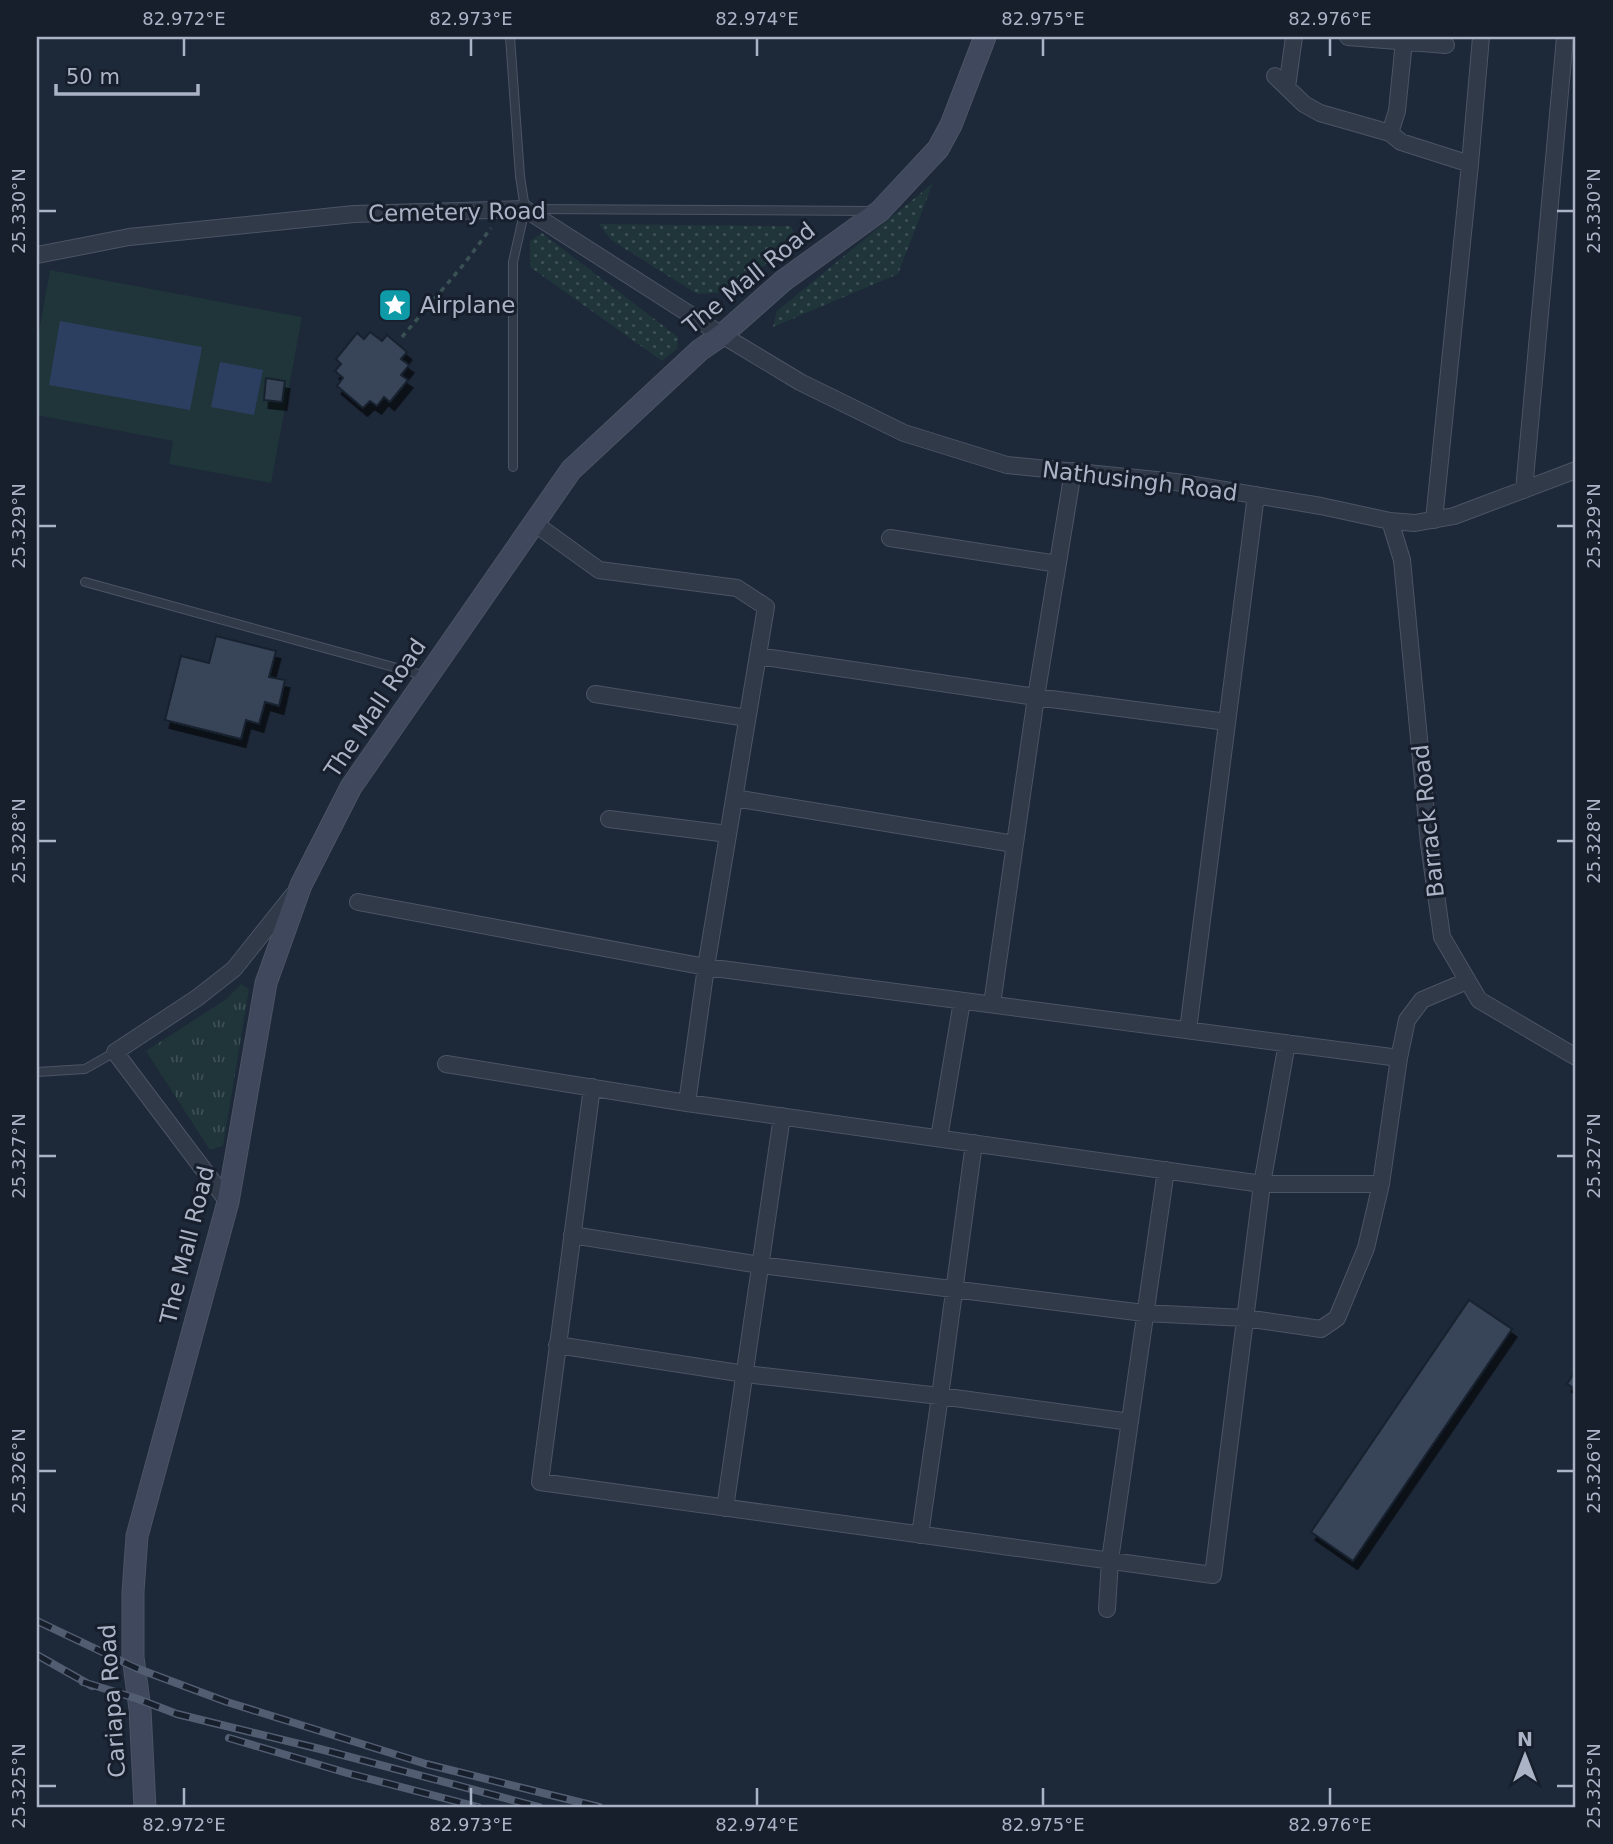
<svg xmlns="http://www.w3.org/2000/svg" width="1613" height="1844" font-family="'DejaVu Sans',sans-serif">
  <style>
    .grass { fill: url(#grass-tufts) }
    .park { fill: url(#park-dots) }
    .garden { fill: #1f353a }
    .water { fill: #2d3f60 }
    .building { fill: #394559; stroke: #19212f; stroke-width: 2; filter: url(#shadow) }
    .lines { fill: none; stroke-linecap: round; stroke-linejoin: round }
    .lane-casing { stroke: #4c5464; stroke-width: 10 }
    .street-casing { stroke: #4c5464; stroke-width: 18 }
    .secondary-casing { stroke: #4c5464; stroke-width: 23 }
    .path { stroke: #3a5154; stroke-width: 3.5; stroke-dasharray: 5 5; stroke-linecap: butt }
    .lane { stroke: #313a49; stroke-width: 8 }
    .street { stroke: #313a49; stroke-width: 16 }
    .secondary { stroke: #3f485c; stroke-width: 21 }
    .rail-casing { stroke: #525d71; stroke-width: 8 }
    .rail { stroke: #171f2d; stroke-width: 5; stroke-dasharray: 16; stroke-linecap: butt }
    .ticks { fill: none; stroke: #abb4c6; stroke-width: 2.5 }
    .labels { text-anchor: middle; stroke-width: 6; stroke-linejoin: round; paint-order: stroke }
    .street-label { font-size: 23px; fill: #abb4c6; stroke: #171f2d }
    .poi-label { font-size: 23px; fill: #abb4c6; stroke: #171f2d; text-anchor: start }
    .neatline { fill: none; stroke: #abb4c6; stroke-width: 2.5 }
    .ticks-label { font-size: 18px; text-anchor: middle; fill: #abb4c6 }
  </style>
  <defs>
    <pattern id="grass-tufts" width="24" height="20" patternUnits="userSpaceOnUse" patternTransform="scale(1.75)"><rect width="24" height="20" fill="#1f353a"/><path d="M3 7l-1-3M5 7V3M7 7l1-3M15 17l-1-3M17 17v-4M19 17l1-3" fill="none" stroke="#3d5055"/></pattern>
    <pattern id="park-dots" width="8" height="8" patternUnits="userSpaceOnUse" patternTransform="scale(1.75)"><rect width="8" height="8" fill="#1f353a"/><path d="M2 2h.1M6 6h.1" fill="none" stroke="#3d5055" stroke-width="1.8" stroke-linecap="round"/></pattern>
    <filter id="shadow"><feDropShadow dx="4.5" dy="8" stdDeviation="0" flood-color="#0009"/></filter>
  </defs>
  <rect width="100%" height="100%" fill="#1d2839"/>
  <path class="grass" d="M241,984L249,989L223,1146L210,1150L146,1051L225,1000Z"/>
  <path class="park" d="M933,183L898,274L773,327L777,311Z
    M599,224L791,226L797,241L730,292L697,294L611,240Z
    M542,233L678,337L677,349L662,361L530,267V241Z"/>
  <path class="garden" d="M50,270L302,317L271,483L169,464L173,441L37,415V343Z"/>
  <path class="water" d="M60,321L202,347L190,410L49,385Z
    M220,362L263,370L254,415L211,407Z"/>
  <path class="building" d="M370,332L382,341L387,335L407,352L401,359L409,365L401,375L408,380L390,402L384,397L377,406L370,401L363,408L337,386L343,378L335,371L341,364L336,359L357,333L364,339Z
    M266,378L285,381L282,402L264,400Z
    M216,636L276,651L269,677L285,680L279,706L265,702L259,724L246,720L241,739L165,720L181,656L209,663Z
    M1469,1300L1512,1329L1353,1561L1311,1532Z
    M1576,1370V1389L1567,1384Z"/>
  <g class="lines">
    <g class="lane-casing">
      <path id="lane" d="M510,37L520,176L525,209L513,262V467
        M531,209L872,211
        M85,582L426,676
        M37,1072L85,1069L115,1052"/>
    </g>
    <g class="street-casing">
      <path id="street" d="M1348,37L1446,45
        M1275,76L1304,104L1320,113L1390,133L1401,142L1470,164
        M1287,87L1294,37
        M1390,133L1397,111L1404,41
        M37,255L129,237L354,214L525,209L722,335L800,382L904,433L1007,465L1176,482L1321,506L1390,521L1415,523L1454,516L1576,470
        M1524,490L1565,37
        M1434,520L1470,164L1481,37
        M1390,521L1402,560L1429,844L1442,937L1479,1000L1576,1057
        M534,523L599,570L737,588L766,607L706,967L687,1103
        M890,538L1058,564
        M758,656L1036,697L1227,722
        M595,694L747,718
        M734,798L1014,844
        M609,819L728,834
        M358,902L706,967L1399,1058
        M992,1004L1036,697L1073,471
        M1188,1030L1256,495
        M446,1064L687,1103L1262,1184H1381
        M592,1087L540,1482L1213,1575L1262,1184L1287,1043
        M939,1138L962,1001
        M228,1202L115,1052L197,998L234,969L293,895
        M572,1235L760,1265L1144,1313L1245,1318L1321,1329L1337,1318L1366,1248L1381,1184L1399,1058L1407,1020L1422,1000L1467,981
        M557,1345L745,1374L940,1396L1130,1422
        M725,1508L782,1116
        M920,1535L940,1396L974,1143
        M1107,1609L1110,1560L1166,1170"/>
    </g>
    <g class="secondary-casing">
      <path id="secondary" d="M145,1807L140,1709L133,1657V1592L137,1536L228,1202L266,983L301,885L351,787L571,470L700,350L722,335L783,281L880,211L921,167L938,149L951,125L985,37"/>
    </g>
    <path class="path" d="M402,337L464,264L491,228"/>
    <use href="#lane" class="lane"/>
    <use href="#street" class="street"/>
    <use href="#secondary" class="secondary"/>
    <g class="rail-casing">
      <path id="rail" d="M37,1621L136,1668L227,1702L426,1764L599,1807
        M37,1655L92,1686
        M83,1682L138,1699L177,1714L320,1749L539,1807
        M229,1738L347,1773L478,1807"/>
    </g>
    <use href="#rail" class="rail"/>
  </g>
  <path class="ticks" d="M184,38V56M471,38V56M757,38V56M1043,38V56M1330,38V56M38,211H56M1557,211H1574M38,526H56M1557,526H1574M38,841H56M1557,841H1574M38,1156H56M1557,1156H1574M38,1471H56M1557,1471H1574M38,1786H56M1557,1786H1574M184,1788V1806M471,1788V1806M757,1788V1806M1043,1788V1806M1330,1788V1806"/>
  <defs>
    <g id="sight-square" transform="scale(1.75)"><rect x="-9" y="-9" width="18" height="18" rx="4" fill="#0f9aa8" stroke="#171f2d"/><path d="M0-6L1.8-2.2L6-1.7L2.9 1.2L3.7 5.4L0 3.3L-3.7 5.4L-2.9 1.2L-6-1.7L-1.8-2.2Z" fill="#fff"/></g>
  </defs>
  <g fill-rule="evenodd">
    <use href="#sight-square" x="395" y="305"/>
  </g>
  <g class="labels">
    <g class="street-label">
      <text transform="translate(457 212) rotate(-1)" y="8">Cemetery Road</text>
      <text transform="translate(749 278) rotate(-39)" y="8">The Mall Road</text>
      <text transform="translate(1140 481) rotate(7)" y="8">Nathusingh Road</text>
      <text transform="translate(375 708) rotate(-56)" y="8">The Mall Road</text>
      <text transform="translate(1428 821) rotate(-96)" y="8">Barrack Road</text>
      <text transform="translate(187 1245) rotate(-76)" y="8">The Mall Road</text>
      <text transform="translate(112 1701) rotate(-94)" y="8">Cariapa Road</text>
    </g>
    <g class="poi-label">
      <text x="420" y="313">Airplane</text>
    </g>
  </g>
  <rect width="1613" height="1844" fill="none" stroke="#171f2d" stroke-width="77"/>
  <g transform="translate(1525 1756)" stroke="#171f2d" stroke-width="5" paint-order="stroke">
  <path d="M0-5L12 26L0 18L-12 26Z" fill="#abb4c6"/>
  <text y="-10" font-size="19" font-weight="bold" text-anchor="middle" fill="#abb4c6">N</text>
  </g>
  <path d="M56 84v10h142v-10" fill="none" stroke="#abb4c6" stroke-width="3.5"/>
  <text x="66" y="84" font-size="21" fill="#abb4c6" stroke="#171f2d" stroke-width="5" paint-order="stroke">50 m</text>
  <rect x="38" y="38" width="1536" height="1768" class="neatline"/>
  <g class="ticks-label">
    <text x="184" y="25">82.972°E</text>
    <text x="471" y="25">82.973°E</text>
    <text x="757" y="25">82.974°E</text>
    <text x="1043" y="25">82.975°E</text>
    <text x="1330" y="25">82.976°E</text>
    <text transform="translate(19 211) rotate(-90)" y="6">25.330°N</text>
    <text transform="translate(1594 211) rotate(-90)" y="6">25.330°N</text>
    <text transform="translate(19 526) rotate(-90)" y="6">25.329°N</text>
    <text transform="translate(1594 526) rotate(-90)" y="6">25.329°N</text>
    <text transform="translate(19 841) rotate(-90)" y="6">25.328°N</text>
    <text transform="translate(1594 841) rotate(-90)" y="6">25.328°N</text>
    <text transform="translate(19 1156) rotate(-90)" y="6">25.327°N</text>
    <text transform="translate(1594 1156) rotate(-90)" y="6">25.327°N</text>
    <text transform="translate(19 1471) rotate(-90)" y="6">25.326°N</text>
    <text transform="translate(1594 1471) rotate(-90)" y="6">25.326°N</text>
    <text transform="translate(19 1786) rotate(-90)" y="6">25.325°N</text>
    <text transform="translate(1594 1786) rotate(-90)" y="6">25.325°N</text>
    <text x="184" y="1831">82.972°E</text>
    <text x="471" y="1831">82.973°E</text>
    <text x="757" y="1831">82.974°E</text>
    <text x="1043" y="1831">82.975°E</text>
    <text x="1330" y="1831">82.976°E</text>
  </g>
</svg>
